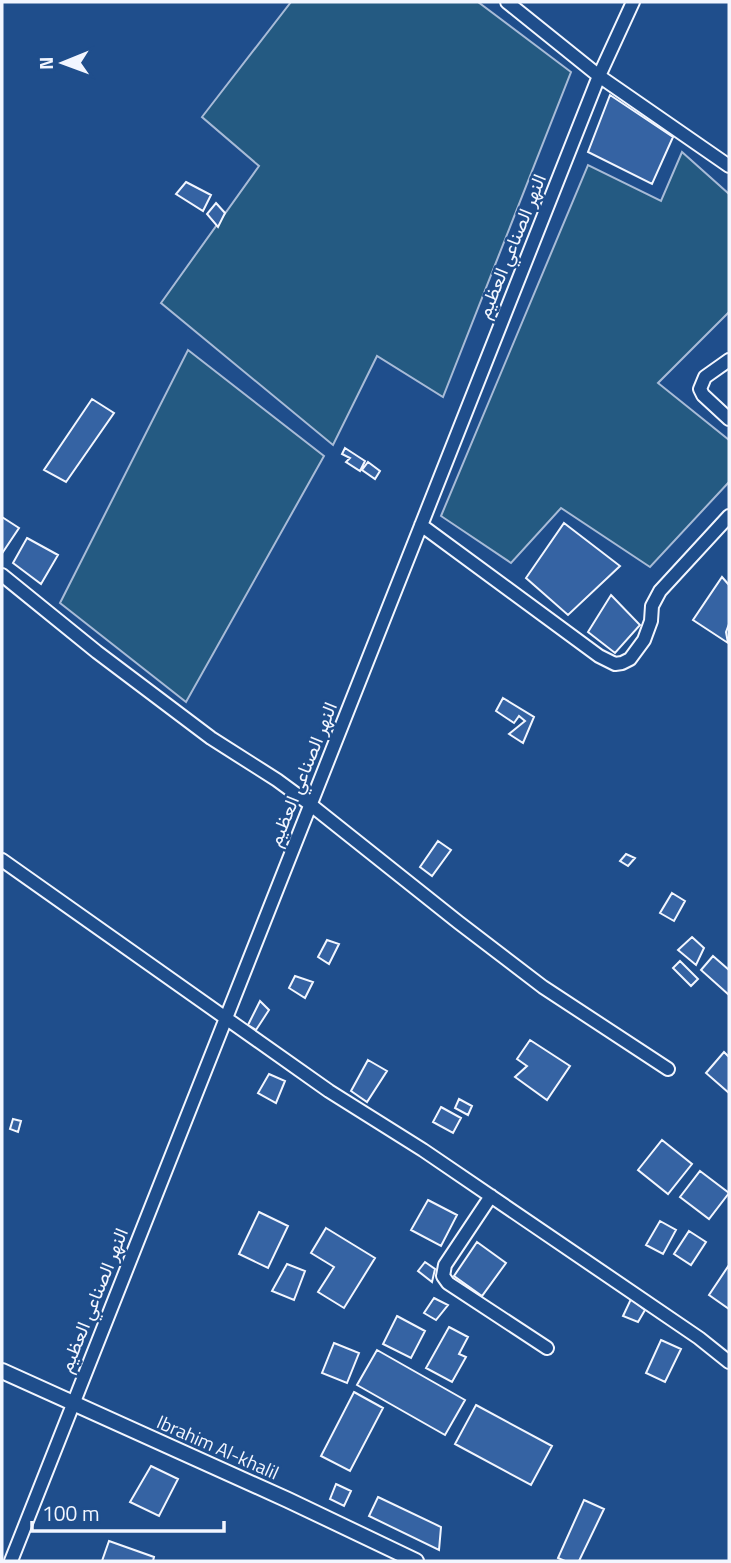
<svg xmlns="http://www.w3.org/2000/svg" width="731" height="1563" font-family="'Titillium Web',Vazirmatn,sans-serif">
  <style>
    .green { fill: #245a82; stroke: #a8bbd7; stroke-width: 2 }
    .building { fill: #3563a3; stroke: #f2f6ff; stroke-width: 2 }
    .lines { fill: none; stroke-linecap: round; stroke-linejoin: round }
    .minor-casing { stroke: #f2f6ff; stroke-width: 16 }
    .tertiary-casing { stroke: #f2f6ff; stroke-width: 18 }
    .minor { stroke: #1f4e8c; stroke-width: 12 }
    .tertiary { stroke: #1f4e8c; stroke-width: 14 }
    .labels { text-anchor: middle; stroke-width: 5; stroke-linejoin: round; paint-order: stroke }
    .street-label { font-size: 19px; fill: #f2f6ff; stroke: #1f4e8c }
  </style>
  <rect width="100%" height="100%" fill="#1f4e8c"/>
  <path class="green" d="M291,2H478L571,72L443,397L377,356L333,445L161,303L259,166L202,117Z
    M682,152L729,194V312L658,383L729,440V482L650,567L561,508L511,563L441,516L588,165L661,201Z
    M188,350L324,456L186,702L60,603Z"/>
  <path class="building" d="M610,95L673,137L652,184L588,152Z
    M186,182L211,195L203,211L176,194Z
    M216,203L225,213L218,227L207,214Z
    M92,399L114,413L66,482L44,470Z
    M345,448L365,461L360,471L346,462L350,458L342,454Z
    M368,462L380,471L375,479L362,470Z
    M2,517L19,528L3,552L2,551Z
    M564,523L620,566L568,615L526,578Z
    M27,538L58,555L41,584L13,563Z
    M722,577L729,585V624L726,632L728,643L693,620Z
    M611,595L640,625L615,653L588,632Z
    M503,698L534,717L523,743L509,734L525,721L519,716L514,723L496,711Z
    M438,841L451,850L432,876L420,867Z
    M626,854L635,858L628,866L620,861Z
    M672,893L685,901L674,921L660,913Z
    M692,937L704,948L696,965L678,950Z
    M327,940L339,944L329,964L318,957Z
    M713,956L729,970V995L701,970Z
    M680,961L698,979L691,986L673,968Z
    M295,976L313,982L305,998L289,988Z
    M260,1001L269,1010L256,1030L248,1025Z
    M530,1040L570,1066L547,1100L515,1077L527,1066L517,1059Z
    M724,1052L729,1057V1093L706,1073Z
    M368,1060L387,1071L367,1102L351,1091Z
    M269,1074L285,1081L276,1103L258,1093Z
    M459,1099L472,1106L468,1115L455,1108Z
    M441,1107L461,1118L453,1133L433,1122Z
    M13,1119L21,1121L18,1132L10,1129Z
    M662,1140L692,1164L668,1194L638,1170Z
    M700,1171L729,1193L709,1219L680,1197Z
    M428,1200L457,1215L441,1246L411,1230Z
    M259,1212L288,1226L268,1268L239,1254Z
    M660,1221L676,1230L663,1254L646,1245Z
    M326,1228L375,1258L344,1308L318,1292L334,1267L311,1253Z
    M689,1231L706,1242L691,1265L674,1254Z
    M477,1242L506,1263L482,1296L454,1276Z
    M425,1262L435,1269L432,1282L418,1271Z
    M287,1264L305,1271L294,1300L272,1291Z
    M729,1265V1309L709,1295Z
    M434,1298L448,1305L436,1320L424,1313Z
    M631,1299L645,1310L638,1322L623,1316Z
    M397,1316L425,1331L411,1358L383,1344Z
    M449,1327L468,1337L459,1354L466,1357L452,1382L426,1368Z
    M661,1340L681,1349L665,1382L646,1373Z
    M334,1343L359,1353L347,1383L322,1373Z
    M377,1350L465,1400L445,1435L357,1385Z
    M354,1392L383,1408L350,1471L321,1456Z
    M476,1405L552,1446L531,1485L455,1444Z
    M151,1466L178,1479L159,1516L130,1502Z
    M336,1484L351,1491L344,1506L330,1499Z
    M378,1497L441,1527L439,1550L369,1516Z
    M584,1500L604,1509L579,1561H565L558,1558Z
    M109,1541L154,1557L153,1561H102Z"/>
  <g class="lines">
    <g class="minor-casing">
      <path id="minor" d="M507,2L599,76L729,166
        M729,360L705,377L700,389L703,395L729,419
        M421,525L599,656L615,664L622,663L630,659L644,640L651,621L652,606L660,591L729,516
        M2,575L97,652L211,738L277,780L311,805L458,922L543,987L668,1069
        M2,860L329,1091L423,1150L699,1338L729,1362
        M491,1196L445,1265L443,1276L448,1283L547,1348
        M11,1561L599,76L633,2"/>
    </g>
    <g class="tertiary-casing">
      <path id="tertiary" d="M2,1371L288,1500L416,1561"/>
    </g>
    <use href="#minor" class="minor"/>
    <use href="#tertiary" class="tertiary"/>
  </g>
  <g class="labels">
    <g class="street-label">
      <text transform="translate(511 246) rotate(-68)" y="7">النهر الصناعي العظيم</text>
      <text transform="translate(302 774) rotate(-68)" y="7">النهر الصناعي العظيم</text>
      <text transform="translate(93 1300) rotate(-68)" y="7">النهر الصناعي العظيم</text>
      <text transform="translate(218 1447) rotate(24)" y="7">Ibrahim Al-khalil</text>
    </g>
  </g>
  <rect width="731" height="1563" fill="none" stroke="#f2f6ff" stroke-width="7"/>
  <g transform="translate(63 63) rotate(269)" stroke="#1f4e8c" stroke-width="5" paint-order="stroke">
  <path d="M0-5L12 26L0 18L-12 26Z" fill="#f2f6ff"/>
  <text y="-10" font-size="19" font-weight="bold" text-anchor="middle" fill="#f2f6ff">N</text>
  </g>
  <path d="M32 1521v10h192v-10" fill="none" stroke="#f2f6ff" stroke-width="3.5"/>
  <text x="42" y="1521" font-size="21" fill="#f2f6ff" stroke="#1f4e8c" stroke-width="5" paint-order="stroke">100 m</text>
</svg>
